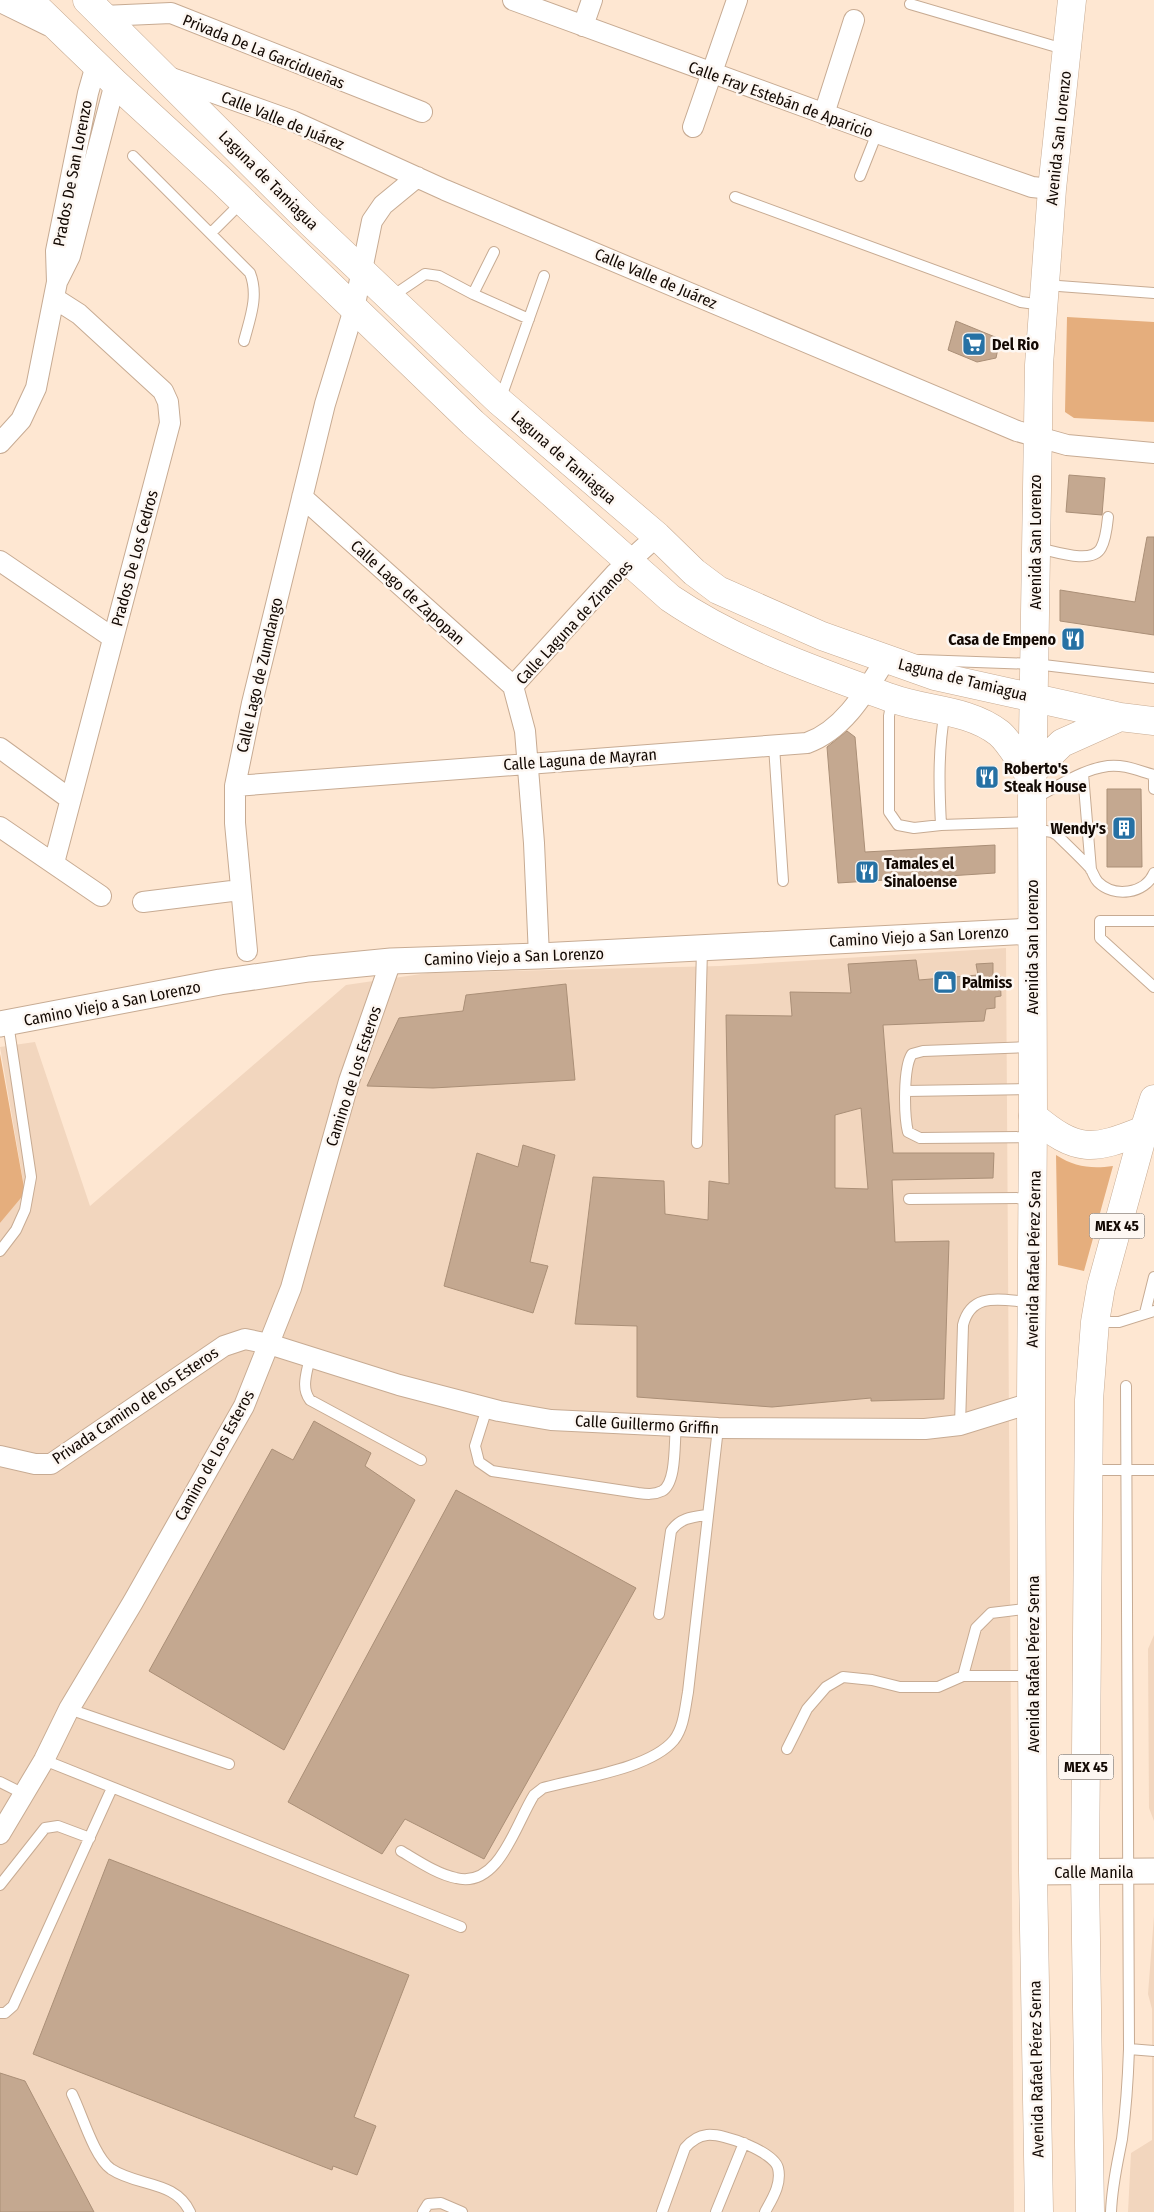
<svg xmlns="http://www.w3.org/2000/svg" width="1154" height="2212" font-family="'Fira Sans Condensed',sans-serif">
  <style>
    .built { fill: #f2d6be }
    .green { fill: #e5ae7d }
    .building { fill: #c4a890; stroke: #aa8f77; fill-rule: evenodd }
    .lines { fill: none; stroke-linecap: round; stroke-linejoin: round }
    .service-casing { stroke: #c7ab93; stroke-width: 12 }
    .minor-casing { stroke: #c7ab93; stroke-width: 22 }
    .tertiary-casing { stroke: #c7ab93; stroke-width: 27 }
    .secondary-casing { stroke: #c7ab93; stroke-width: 29 }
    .primary-casing { stroke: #c7ab93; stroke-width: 29 }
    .service { stroke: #fff; stroke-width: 10 }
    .minor { stroke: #fff; stroke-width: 20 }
    .tertiary { stroke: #fff; stroke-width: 25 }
    .secondary { stroke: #fff; stroke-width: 28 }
    .primary { stroke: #fff; stroke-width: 28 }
    .labels { text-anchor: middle; stroke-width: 5; stroke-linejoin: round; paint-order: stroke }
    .shield { fill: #fdf7f2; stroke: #59504b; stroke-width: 1 }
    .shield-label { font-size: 15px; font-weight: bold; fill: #130903 }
    .street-label { font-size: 16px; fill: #130903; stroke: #fdf7f2 }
    .poi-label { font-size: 16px; font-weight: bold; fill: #130903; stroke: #fdf7f2; text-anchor: start }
  </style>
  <rect width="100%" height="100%" fill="#fee7d2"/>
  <path class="built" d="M1006,948L1014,2212H0V1223L25,1192L0,1047L35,1042L90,1206L346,985L428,973L720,966Z
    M1154,1635V1821L1149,1808L1148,1649Z
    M1154,1916V2212H1128L1131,2153L1152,2140V2009L1148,1994Z"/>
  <path class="green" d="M1067,317L1154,322V422L1074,418L1065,412Z
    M0,1054L25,1193L0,1223Z
    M1056,1155C1075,1167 1091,1169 1113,1166L1084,1271L1058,1265Z"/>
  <path class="building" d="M956,321L1000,339L996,358L977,362L948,350Z
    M1069,475L1105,478L1102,515L1066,512Z
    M1147,537H1154V635L1060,621V590L1135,602Z
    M847,731L855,737L865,852L995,845V873L838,883L827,747Z
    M1107,789H1141L1142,867H1107Z
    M916,960L919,980L978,975L976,964L993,963V975L1000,976L1001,996L995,997V1008L986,1009L984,1021L883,1025L893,1153H994L993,1178L892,1180L895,1242L949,1241L944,1399L871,1401V1398L772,1407L637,1397V1326L575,1324L593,1177L664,1181L665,1214L708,1220L709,1181L729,1184L726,1015L792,1016L790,992L851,993L848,964ZM861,1108L868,1189L835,1188V1115Z
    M566,984L575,1080L433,1088L367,1086L399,1018L463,1011L466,995Z
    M523,1145L555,1155L530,1262L548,1266L533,1313L444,1286L477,1153L518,1167Z
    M314,1421L371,1453L365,1466L415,1500L284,1750L149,1671L272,1449L293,1460Z
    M456,1490L636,1588L484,1859L405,1819L382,1854L288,1802Z
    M109,1859L409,1975L354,2117L376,2126L357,2175L333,2166L332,2170L33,2054Z
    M0,2073L25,2081L94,2212H0Z"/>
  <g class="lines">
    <g class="service-casing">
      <path id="service" d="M910,4L1067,50
        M133,156L250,273C259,296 250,318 244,341
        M860,176L877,133
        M735,197L1021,302L1042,305
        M211,233L242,202
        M1045,285L1154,293
        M473,294L494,252
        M391,297L425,274L439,276L473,294L529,319
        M500,400L544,276
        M1038,548C1054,551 1092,565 1101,548C1106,539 1107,527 1108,517
        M920,660L1035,664L1154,678
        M892,700L889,716V812L898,825L914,828L941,825L1032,822
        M774,746L783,881
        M1083,774L1091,870
        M1154,775V789
        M1034,799C1056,787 1083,769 1108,766C1124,764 1139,771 1154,775
        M941,825C939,787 938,749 945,711
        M1033,829L1052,832L1057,835C1068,846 1080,857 1090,868C1093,872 1094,878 1098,882C1114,898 1145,894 1154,873
        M1154,921H1100V938L1154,987
        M1031,1047L923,1051L912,1054C903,1067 904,1116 908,1132L920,1138L1032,1137
        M906,1091L1032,1089
        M697,1143L702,949
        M909,1199L1032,1198
        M0,1251L16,1230L25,1210L31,1177L8,1023
        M1145,1313L1154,1277
        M1097,1322H1119L1154,1311
        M310,1356C308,1370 300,1387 310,1400L421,1460
        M487,1408L475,1446L479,1462L492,1471L638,1493C646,1494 654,1495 662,1491C677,1483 674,1441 676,1425
        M960,1425L963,1325C972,1290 1003,1301 1031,1302
        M1089,1470H1154
        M659,1614L671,1531C680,1518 692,1517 707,1515
        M963,1676L976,1628L991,1613L1032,1608
        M69,1709L229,1764
        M787,1749L807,1709L826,1687L843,1677L872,1680L900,1687H938L963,1676H1032
        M44,1760L461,1927
        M0,1782L24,1794
        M401,1851C418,1861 437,1874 456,1878C499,1889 516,1823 534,1795L543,1788C579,1778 650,1769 674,1740C684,1727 685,1708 688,1692L718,1428
        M0,1885L45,1828L58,1826L90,1838
        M0,2013H5L13,2006L112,1788
        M1129,2049L1154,2051
        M72,2094C82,2114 94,2157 111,2169C138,2187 175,2180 190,2212
        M423,2212L428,2204L441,2203L462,2212
        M662,2212L685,2148C691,2141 697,2136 707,2135C724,2133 774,2152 778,2168C782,2184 772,2199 765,2212
        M716,2212L744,2143
        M1111,2212C1112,2185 1117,2165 1122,2139C1126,2109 1128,2079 1129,2049L1126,1386"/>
    </g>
    <g class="minor-casing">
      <path id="minor" d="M513,0L877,133L1032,187L1052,189
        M103,16L171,13L422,112
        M583,26L592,0
        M166,76L293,121L445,190L1017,431L1067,445L1154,453
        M824,114L854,20
        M693,127L737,0
        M58,280L70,256L115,83
        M0,443L21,420L36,388L57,282L56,251L88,93L96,65
        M302,497L513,686
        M0,561L113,638
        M513,686L525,731L534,843L539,956
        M513,686L615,574L657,536
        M0,748L70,799
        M235,786L807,743C844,730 866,691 886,659
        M0,827L101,896
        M54,863L170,423L168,402L163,391L79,314L54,298
        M143,902L240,890
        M247,951L235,823V786L252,703L325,404L354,309L372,221L383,205L417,177
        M0,1456L35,1464H51L224,1346L245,1339L269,1344L399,1385L499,1411L551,1420L718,1428L925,1429L960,1425L1031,1403
        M0,1834L44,1760L69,1709L133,1602L244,1406L291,1288L349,1081L391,961"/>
    </g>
    <g class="tertiary-casing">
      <path id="tertiary" d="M2,0L49,23
        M0,1024L220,982L309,969L391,961L539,956L1033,931
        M1033,1872L1154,1871"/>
    </g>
    <g class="secondary-casing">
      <path id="secondary" d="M29,0L115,83L223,182L473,423L670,598C736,643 816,671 891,698C926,711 968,709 999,733C1011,743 1023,766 1032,779
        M87,0L311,223L499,401L657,536L694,572L718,590L822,636L935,676L1120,717L1154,721
        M1072,0L1052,189L1039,365L1032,800L1033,1116C1077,1153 1092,1151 1144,1130L1154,1099
        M1032,772L1062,743L1120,717"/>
    </g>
    <g class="primary-casing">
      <path id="primary" d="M1033,1116L1031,1403L1033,1872L1039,2212
        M1090,2212L1085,1872L1089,1400L1095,1322L1101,1287L1144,1130"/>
    </g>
    <use href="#service" class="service"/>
    <use href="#minor" class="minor"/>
    <use href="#tertiary" class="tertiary"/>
    <use href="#secondary" class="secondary"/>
    <use href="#primary" class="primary"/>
  </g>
  <defs>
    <g id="supermarket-square" transform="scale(1.25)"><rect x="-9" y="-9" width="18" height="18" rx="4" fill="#2671a4" stroke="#fdf7f2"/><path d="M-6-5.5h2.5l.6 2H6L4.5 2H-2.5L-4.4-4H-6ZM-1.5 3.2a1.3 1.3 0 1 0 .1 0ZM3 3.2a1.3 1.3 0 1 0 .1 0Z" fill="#fff"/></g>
    <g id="restaurant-square" transform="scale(1.25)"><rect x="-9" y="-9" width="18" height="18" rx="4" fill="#2671a4" stroke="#fdf7f2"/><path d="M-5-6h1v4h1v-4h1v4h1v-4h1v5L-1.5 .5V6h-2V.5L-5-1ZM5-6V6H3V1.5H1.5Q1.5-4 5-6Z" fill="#fff"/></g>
    <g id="building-square" transform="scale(1.25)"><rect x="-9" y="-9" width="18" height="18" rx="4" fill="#2671a4" stroke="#fdf7f2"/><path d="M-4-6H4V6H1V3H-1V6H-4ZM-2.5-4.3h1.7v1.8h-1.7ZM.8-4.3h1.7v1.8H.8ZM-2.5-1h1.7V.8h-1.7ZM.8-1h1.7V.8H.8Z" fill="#fff"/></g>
    <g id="shop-square" transform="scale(1.25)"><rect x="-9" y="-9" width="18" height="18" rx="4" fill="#2671a4" stroke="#fdf7f2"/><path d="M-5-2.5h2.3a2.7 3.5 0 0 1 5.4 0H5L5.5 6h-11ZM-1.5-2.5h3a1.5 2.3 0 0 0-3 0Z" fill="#fff"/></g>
  </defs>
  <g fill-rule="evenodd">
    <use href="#supermarket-square" x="974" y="344"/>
    <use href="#restaurant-square" x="1073" y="639"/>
    <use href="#restaurant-square" x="987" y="777"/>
    <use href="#building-square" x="1124" y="828"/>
    <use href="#restaurant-square" x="867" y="872"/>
    <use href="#shop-square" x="945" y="982"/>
  </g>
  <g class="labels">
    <g class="shield">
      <rect x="1089.5" y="1213.5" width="55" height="25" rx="4"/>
      <rect x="1058.5" y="1754.5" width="55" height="25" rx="4"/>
    </g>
    <g class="shield-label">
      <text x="1117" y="1231">MEX 45</text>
      <text x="1086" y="1772">MEX 45</text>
    </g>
    <g class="street-label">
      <text transform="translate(264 51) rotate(22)" y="6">Privada De La Garcidueñas</text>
      <text transform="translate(781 99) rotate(20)" y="6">Calle Fray Estebán de Aparicio</text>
      <text transform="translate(283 120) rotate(22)" y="6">Calle Valle de Juárez</text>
      <text transform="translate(1058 138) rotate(-84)" y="6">Avenida San Lorenzo</text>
      <text transform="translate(72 173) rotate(-79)" y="6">Prados De San Lorenzo</text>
      <text transform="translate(269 180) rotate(45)" y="6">Laguna de Tamiagua</text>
      <text transform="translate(656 278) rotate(23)" y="6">Calle Valle de Juárez</text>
      <text transform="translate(564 457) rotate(41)" y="6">Laguna de Tamiagua</text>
      <text transform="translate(1035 542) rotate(-90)" y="6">Avenida San Lorenzo</text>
      <text transform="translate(134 558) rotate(-75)" y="6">Prados De Los Cedros</text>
      <text transform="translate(408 592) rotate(42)" y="6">Calle Lago de Zapopan</text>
      <text transform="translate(574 622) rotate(-47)" y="6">Calle Laguna de Ziranoes</text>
      <text transform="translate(259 675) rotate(-77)" y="6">Calle Lago de Zumdango</text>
      <text transform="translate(963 679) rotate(14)" y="6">Laguna de Tamiagua</text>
      <text transform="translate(580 759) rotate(-4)" y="6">Calle Laguna de Mayran</text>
      <text transform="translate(919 936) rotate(-3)" y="6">Camino Viejo a San Lorenzo</text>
      <text transform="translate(1032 947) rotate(-90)" y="6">Avenida San Lorenzo</text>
      <text transform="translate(514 956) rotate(-2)" y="6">Camino Viejo a San Lorenzo</text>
      <text transform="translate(112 1003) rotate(-11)" y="6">Camino Viejo a San Lorenzo</text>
      <text transform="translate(353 1076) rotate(-72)" y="6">Camino de Los Esteros</text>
      <text transform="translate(1033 1259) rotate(-89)" y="6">Avenida Rafael Pérez Serna</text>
      <text transform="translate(135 1405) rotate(-34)" y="6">Privada Camino de los Esteros</text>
      <text transform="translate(647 1424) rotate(3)" y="6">Calle Guillermo Griffin</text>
      <text transform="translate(214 1455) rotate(-61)" y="6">Camino de Los Esteros</text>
      <text transform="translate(1033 1664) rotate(-90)" y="6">Avenida Rafael Pérez Serna</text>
      <text x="1094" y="1878">Calle Manila</text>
      <text transform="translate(1036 2069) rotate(-91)" y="6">Avenida Rafael Pérez Serna</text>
    </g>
    <g class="poi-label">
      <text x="992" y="350">Del Rio</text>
      <text x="1056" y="645" text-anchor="end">Casa de Empeno</text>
      <text x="1004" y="774">Roberto's<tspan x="1004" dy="18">Steak House</tspan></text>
      <text x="1106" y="834" text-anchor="end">Wendy's</text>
      <text x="884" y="869">Tamales el<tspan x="884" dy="18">Sinaloense</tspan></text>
      <text x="962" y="988">Palmiss</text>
    </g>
  </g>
</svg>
